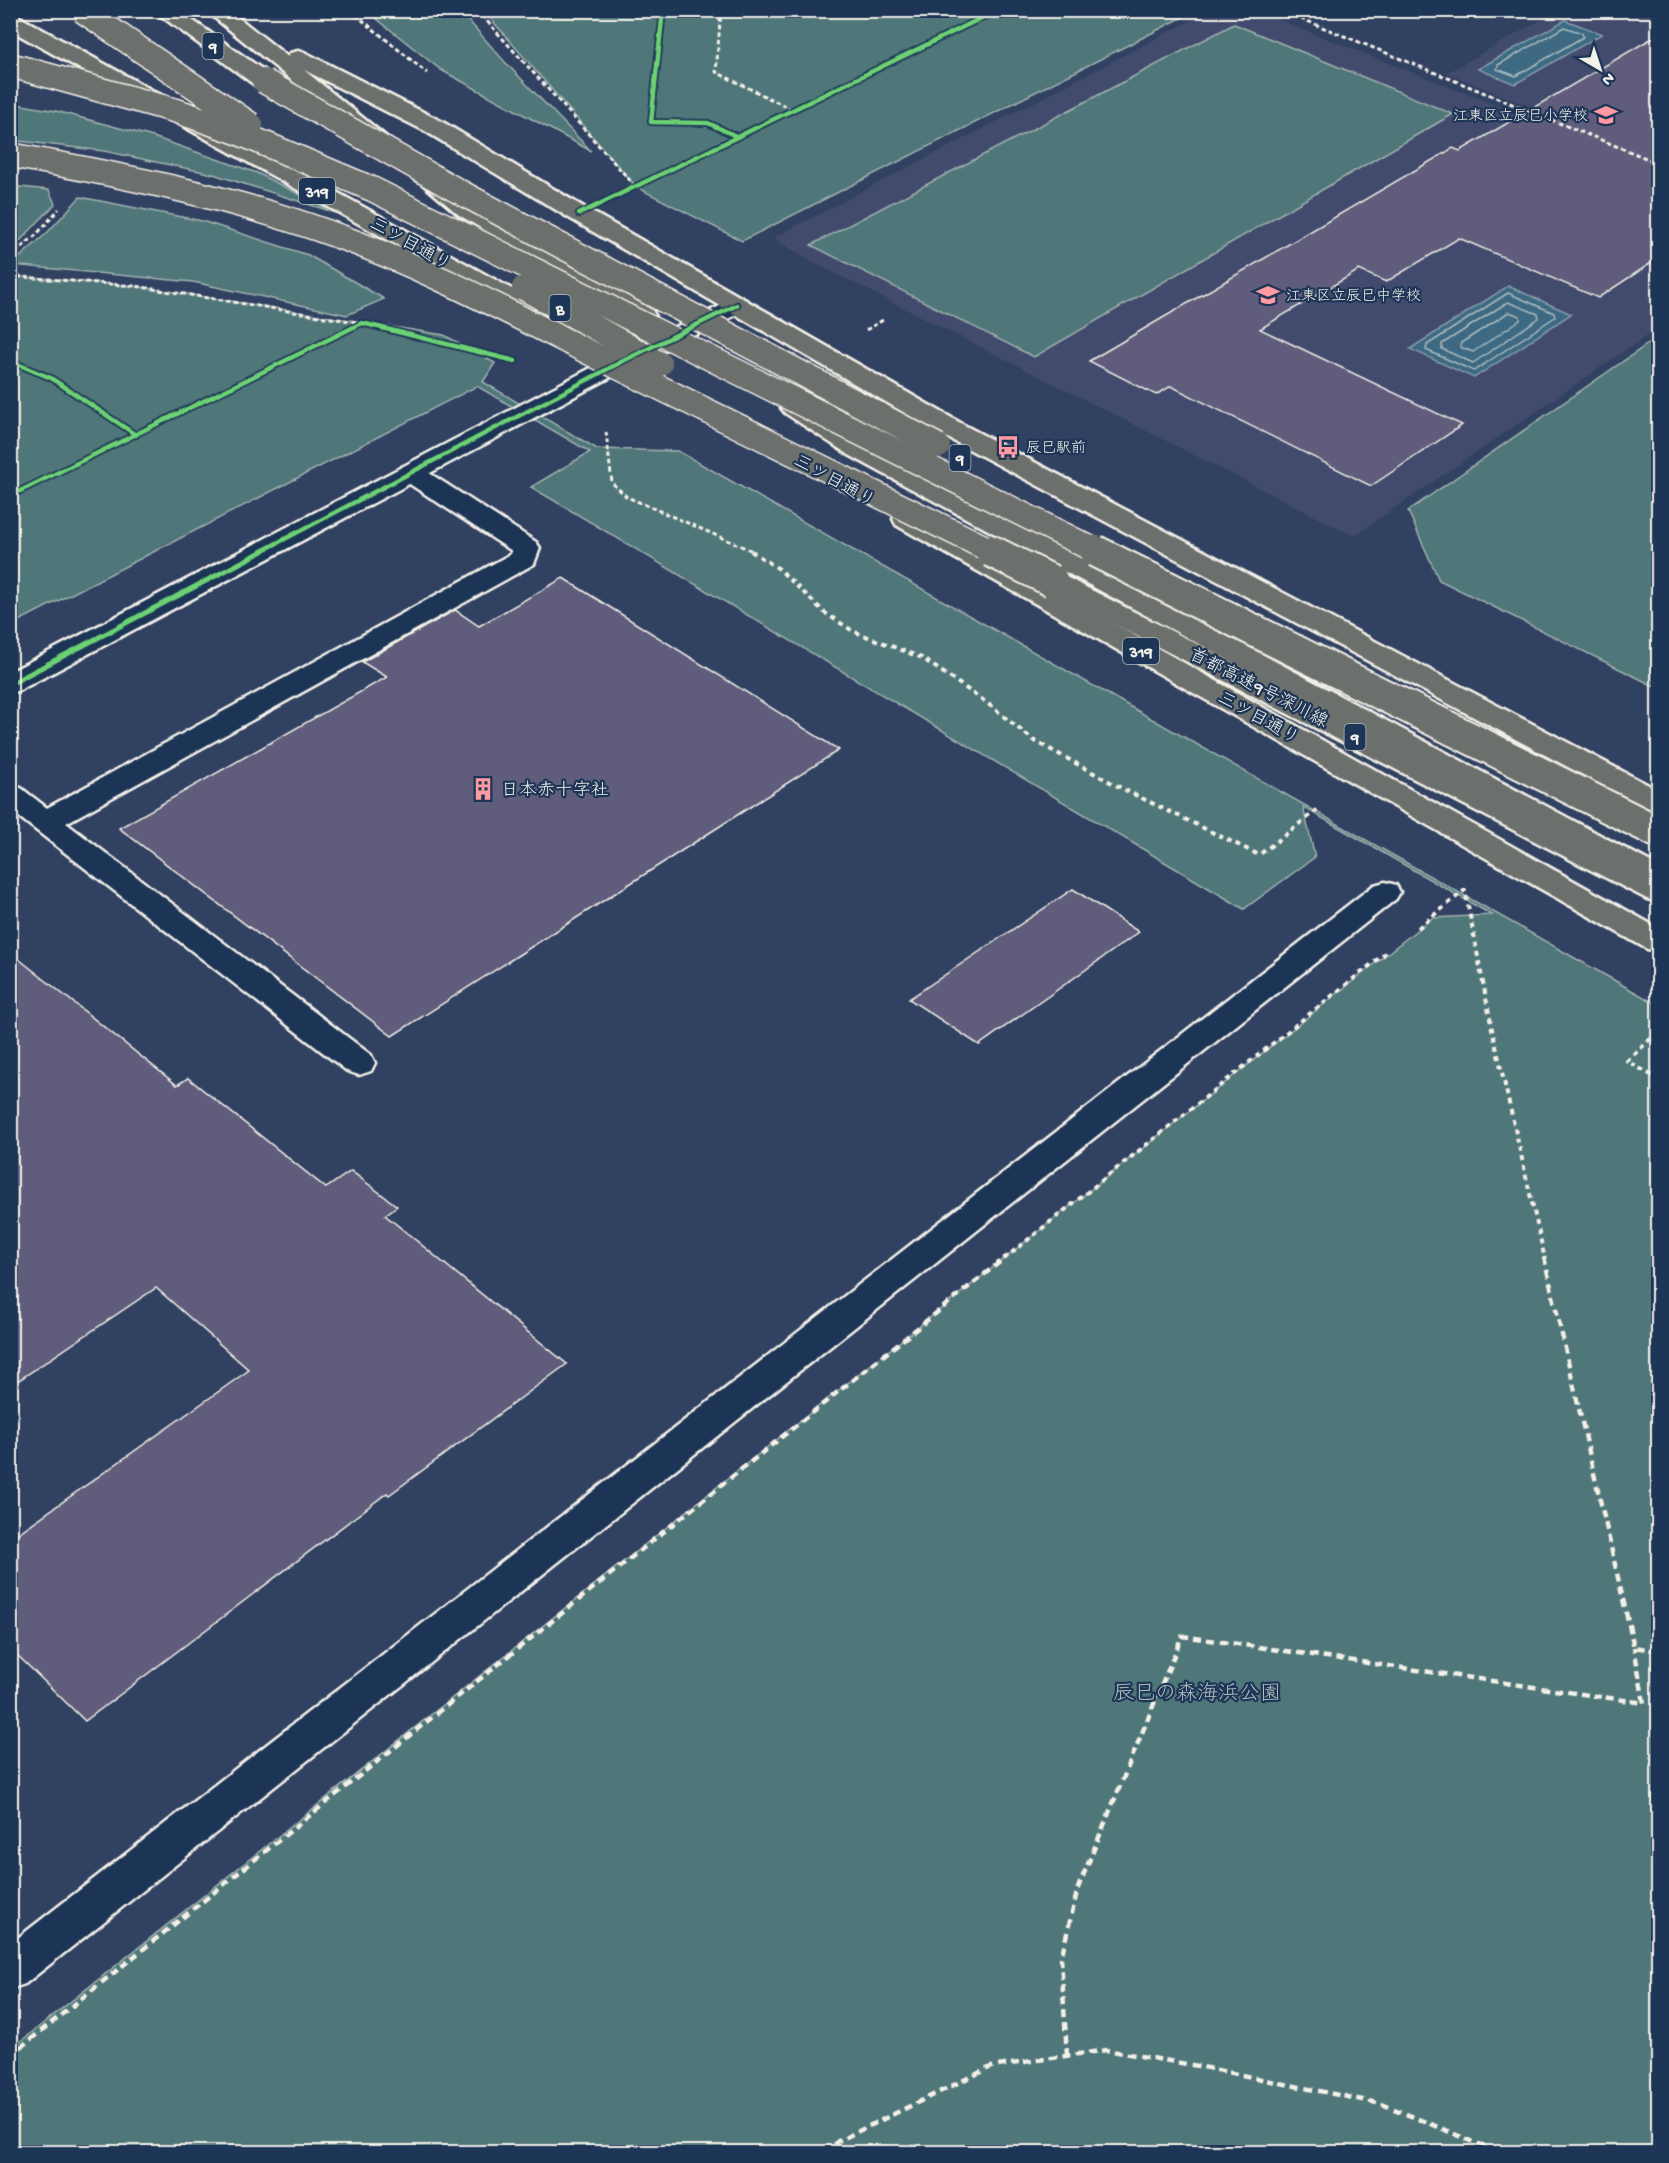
<svg xmlns="http://www.w3.org/2000/svg" width="1669" height="2163" font-family="'Gochi Hand','Klee One',sans-serif">
  <style>
    .built { fill: #434c6d }
    .green { fill: #507679; stroke: #a2b4b0; stroke-width: 1.5 }
    .water { fill: #3d6982; stroke: #869fab; stroke-width: 1.5 }
    .lines { fill: none; stroke-linecap: round; stroke-linejoin: round }
    .shore { stroke: #abbbbf; stroke-width: 1.5 }
    .building { fill: #605d7b; stroke: #f4f1e8; stroke-width: 1.5 }
    .lane-casing { stroke: #f4f1e8; stroke-width: 5 }
    .secondary-casing { stroke: #f4f1e8; stroke-width: 5 }
    .primary-casing { stroke: #f4f1e8; stroke-width: 5 }
    .highway-casing { stroke: #f4f1e8; stroke-width: 5 }
    .path-far2 { stroke: #f4f1e8; stroke-width: 3; stroke-dasharray: 4.5 3; stroke-linecap: butt }
    .path-far1 { stroke: #f4f1e8; stroke-width: 4; stroke-dasharray: 5 4.5; stroke-linecap: butt }
    .path { stroke: #f4f1e8; stroke-width: 4.5; stroke-dasharray: 8 5; stroke-linecap: butt }
    .lane { fill: #1d3557; fill-rule: evenodd }
    .secondary { fill: #1d3557; fill-rule: evenodd }
    .primary { fill: #6c706d; fill-rule: evenodd }
    .highway { fill: #6c706d; fill-rule: evenodd }
    .highway-bridge-far1-casing { stroke: #f4f1e8; stroke-width: 27; stroke-linecap: butt }
    .highway-bridge-casing { stroke: #f4f1e8; stroke-width: 35; stroke-linecap: butt }
    .highway-bridge-far1 { stroke: #6c706d; stroke-width: 24 }
    .highway-bridge { stroke: #6c706d; stroke-width: 31 }
    .cycleway-far1-casing { stroke: #1d3557; stroke-width: 8 }
    .cycleway-casing { stroke: #1d3557; stroke-width: 9 }
    .cycleway-far1 { stroke: #6cd273; stroke-width: 4.5 }
    .cycleway { stroke: #6cd273; stroke-width: 5 }
    .labels { text-anchor: middle; stroke-width: 4.5; stroke-linejoin: round; paint-order: stroke }
    .far-poi-label { font-size: 15px; fill: #f4f1e8; stroke: #1d3557; text-anchor: start }
    .shield { fill: #1d3557; stroke: #b4b9bc; stroke-width: 1.5 }
    .shield-label { font-size: 16px; font-weight: bold; fill: #f4f1e8 }
    .street-label { font-size: 18px; fill: #f4f1e8; stroke: #1d3557 }
    .poi-label { font-size: 18px; fill: #f4f1e8; stroke: #1d3557; text-anchor: start }
    .near-park-label { font-size: 21px; fill: #b2c0bc; stroke: #1d3557 }
  </style>
  <rect width="100%" height="100%" fill="#314162"/>
  <filter id="ink" filterUnits="userSpaceOnUse"><feTurbulence type="fractalNoise" baseFrequency=".0167" numOctaves="2"/><feDisplacementMap in="SourceGraphic" scale="12" xChannelSelector="R" yChannelSelector="G"/><feConvolveMatrix kernelMatrix="1 2 1 2 8 2 1 2 1" color-interpolation-filters="sRGB"/></filter>
  <g filter="url(#ink)">
    <path class="built" d="M1209,11H1256L1658,169V328L1354,536L811,261L773,238Z
      M1557,11H1658V158L1447,73Z"/>
    <path class="green" d="M367,11H460L505,62L591,151L441,70Z
      M484,11H1195L742,241L636,187Z
      M1234,24L1453,114L1034,357L811,245Z
      M11,103L56,111L153,137L257,173L336,213L213,174L104,151L11,140Z
      M10,186L49,190L55,204L18,243L11,237Z
      M80,197L202,221L308,255L384,299L347,315L193,282L11,265L47,233Z
      M11,276L135,286L444,335L495,363L483,382L597,449L678,451L1658,1005V2152H11V2049L1432,918L1492,915L1303,807L1315,857L1244,909L531,487L590,452L477,386L11,625Z
      M1658,337V688L1439,580L1408,511Z"/>
    <path class="water" d="M1565,20L1602,34L1515,84L1478,69Z
      M1508,286L1571,314L1474,378L1410,349Z"/>
    <g class="lines">
      <path class="shore" d="M1564,27L1582,33L1583,37L1516,76L1497,69L1498,65Z
        M1508,293L1554,313L1555,317L1474,371L1426,350L1427,345Z
        M1508,302L1538,314L1539,318L1473,363L1442,349V344Z
        M1509,312L1520,316V320L1473,352L1460,347L1461,343Z"/>
    </g>
    <path class="building" d="M1659,34V258L1598,298L1459,238L1386,282L1359,270L1260,329L1462,425L1371,486L1171,386L1156,395L1089,361L1453,148L1460,151Z
      M563,578L839,750L392,1036L119,828L387,677L362,662L455,610L479,626Z
      M1073,889L1139,932L979,1045L909,999Z
      M10,952L177,1085L188,1078L326,1188L351,1171L397,1206L385,1215L567,1364L389,1495L387,1493L85,1721L10,1648V1539L249,1370L156,1288L10,1386Z"/>
    <g class="lines">
      <g class="lane-casing">
        <path id="lane" d="M411,465L420,467L536,542L540,548L534,564L66,823L371,1055L375,1063L371,1071L359,1075L347,1071L10,810V786L21,788L47,808L511,554L512,551L402,479L398,473L402,467Z
          M1385,882L1396,885L1400,892L1396,899L25,1984L10,1989V1944L1374,885Z"/>
      </g>
      <g class="secondary-casing">
        <path id="secondary" d="M737,298L746,300L749,305L746,310L632,366L20,690L10,693V672L614,356Z"/>
      </g>
      <g class="primary-casing">
        <path id="primary" d="M205,10H229L288,57L290,53L298,51L306,53L441,121L587,209L964,425L1658,790V811L1647,809L946,437L571,219L425,131L304,70L394,143L391,148L383,150L375,148Z
          M10,15L18,16L577,325L580,330L577,335L568,337L559,335L10,30Z
          M431,174L439,176L475,205L652,310L655,315L652,320L643,322L634,320L459,215L419,181L423,176Z
          M794,400L803,403L867,443L1658,866V889L1647,886L849,455L785,413L781,408L785,403Z
          M906,511L916,513L1658,928V951L1647,949L896,525L893,519L896,513Z"/>
      </g>
      <g class="highway-casing">
        <path id="highway" d="M153,10H178L272,76L275,81L272,86L264,88L256,86Z
          M1052,573L1062,575L1658,879V902L1647,899L1042,587L1038,581L1042,575Z"/>
      </g>
      <path class="path-far2" d="M350,10L427,73
        M477,10L636,187
        M721,10L716,72L791,109
        M1280,10L1658,163
        M10,257L36,235L59,209
        M10,276L135,286L362,323
        M866,330L883,320
        M606,432L612,483L627,497L755,552"/>
      <path class="path-far1" d="M751,551L779,569L825,613L853,631L922,658L987,703L1033,740L1125,790L1259,855L1321,807
        M1418,928L1465,890L1492,1029L1545,1259
        M1658,1032L1627,1061L1658,1079
        M1004,1259L1388,951"/>
      <path class="path" d="M1544,1257L1634,1647L1658,1651
        M10,2056L1006,1257
        M1067,2056L1061,1958L1078,1888L1182,1636L1644,1703L1634,1647
        M824,2152L838,2141L991,2067L1106,2050L1198,2066L1382,2104L1498,2152"/>
      <use href="#lane" class="lane"/>
      <use href="#secondary" class="secondary"/>
      <use href="#primary" class="primary"/>
      <use href="#highway" class="highway"/>
      <g class="highway-bridge-far1-casing">
        <path id="highway-bridge-far1" d="M82,10L251,125
          M10,65L177,111L237,132L372,189L1098,552
          M264,81L458,191L938,446
          M10,155C121,175 232,197 338,236C437,272 529,323 624,370C747,431 871,491 994,552
          M524,288L660,364"/>
      </g>
      <g class="highway-bridge-casing">
        <path id="highway-bridge" d="M991,551L1052,581
          M1095,551L1658,832"/>
      </g>
      <use href="#highway-bridge-far1" class="highway-bridge-far1"/>
      <use href="#highway-bridge" class="highway-bridge"/>
      <g class="cycleway-far1-casing">
        <path id="cycleway-far1" d="M663,10L651,122L708,123L736,136
          M579,214L998,10
          M10,361L51,378L136,435
          M10,496L362,323L515,361
          M260,552L623,361L737,305"/>
      </g>
      <g class="cycleway-casing">
        <path id="cycleway" d="M10,684L263,551"/>
      </g>
      <use href="#cycleway-far1" class="cycleway-far1"/>
      <use href="#cycleway" class="cycleway"/>
    </g>
  </g>
  <defs>
    <g id="school-bare" transform="scale(1.8)"><path d="M0-5L7-2L0 1L-7-2ZM-4 1L0 2.5L4 1V4Q0 6-4 4Z" fill="#ff9aa2" stroke="#1d3557" stroke-width="2.5" paint-order="stroke"/></g>
    <g id="bus-bare" transform="scale(1.8)"><path d="M-5-6H5V4H4V6H2V4H-2V6H-4V4H-5ZM-3.5-4V0h7V-4ZM-3.5 1.2v1.5H-2V1.2ZM2 1.2v1.5H3.5V1.2Z" fill="#ff9aa2" stroke="#1d3557" stroke-width="2.5" paint-order="stroke"/></g>
    <g id="building-bare" transform="scale(1.8)"><path d="M-4-6H4V6H1V3H-1V6H-4ZM-2.5-4.3h1.7v1.8h-1.7ZM.8-4.3h1.7v1.8H.8ZM-2.5-1h1.7V.8h-1.7ZM.8-1h1.7V.8H.8Z" fill="#ff9aa2" stroke="#1d3557" stroke-width="2.5" paint-order="stroke"/></g>
  </defs>
  <g fill-rule="evenodd">
    <use href="#school-bare" x="1606" y="115"/>
    <use href="#school-bare" x="1268" y="295"/>
    <use href="#bus-bare" x="1008" y="447"/>
    <use href="#building-bare" x="483" y="789"/>
  </g>
  <g class="labels">
    <g class="far-poi-label">
      <text x="1588" y="120" text-anchor="end">江東区立辰巳小学校</text>
      <text x="1286" y="300">江東区立辰巳中学校</text>
      <text x="1026" y="452">辰巳駅前</text>
    </g>
    <g class="shield">
      <rect x="202.5" y="33" width="21" height="26" rx="4.5"/>
      <rect x="299" y="178" width="36" height="26" rx="4.5"/>
      <rect x="549.5" y="295" width="21" height="26" rx="4.5"/>
      <rect x="949.5" y="445" width="21" height="26" rx="4.5"/>
      <rect x="1123" y="638" width="36" height="26" rx="4.5"/>
      <rect x="1344.5" y="724" width="21" height="26" rx="4.5"/>
    </g>
    <g class="shield-label">
      <text x="213" y="52">9</text>
      <text x="317" y="197">319</text>
      <text x="560" y="314">B</text>
      <text x="960" y="464">9</text>
      <text x="1141" y="657">319</text>
      <text x="1355" y="743">9</text>
    </g>
    <g class="street-label">
      <text transform="translate(411 243) rotate(29)" y="6">三ツ目通り</text>
      <text transform="translate(835 480) rotate(29)" y="6">三ツ目通り</text>
      <text transform="translate(1259 687) rotate(27)" y="6">首都高速9号深川線</text>
      <text transform="translate(1259 717) rotate(29)" y="6">三ツ目通り</text>
    </g>
    <g class="poi-label">
      <text x="501" y="795">日本赤十字社</text>
    </g>
    <g class="near-park-label">
      <text x="1197" y="1699">辰巳の森海浜公園</text>
    </g>
  </g>
  <rect width="1669" height="2163" fill="none" stroke="#1d3557" stroke-width="36"/>
  <rect x="18" y="18" width="1633" height="2127" fill="none" stroke="#f4f1e8" stroke-width="2" filter="url(#ink)"/>
  <g transform="translate(1600 69) rotate(141)" stroke="#1d3557" stroke-width="4.5" paint-order="stroke">
  <path d="M0-4.5L10 22L0 15L-10 22Z" fill="#f4f1e8"/>
  <text y="-9" font-size="16" font-weight="bold" text-anchor="middle" fill="#f4f1e8">N</text>
  </g>
</svg>
